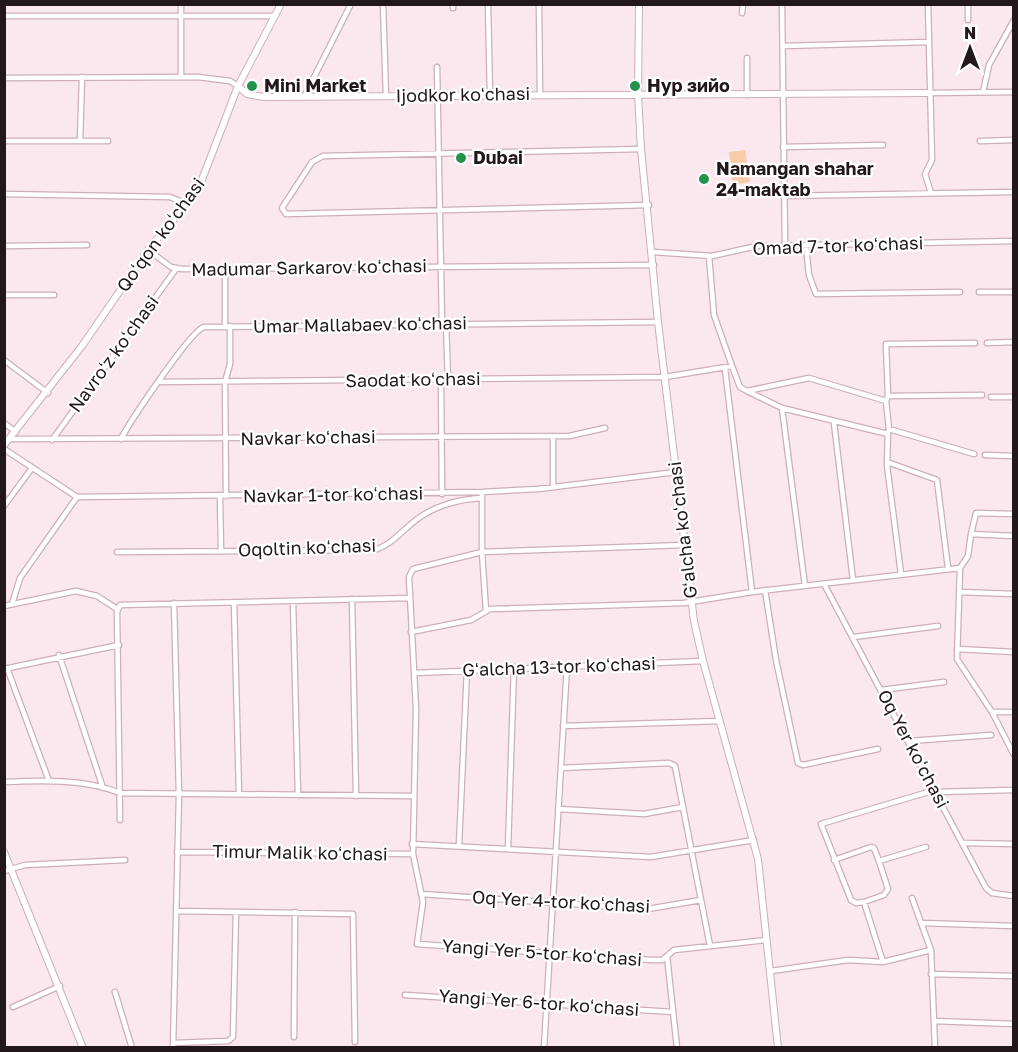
<svg xmlns="http://www.w3.org/2000/svg" width="1018" height="1052" font-family="'Golos Text',sans-serif">
  <style>
    .green { fill: #f8ccaa }
    .lines { fill: none; stroke-linecap: round; stroke-linejoin: round }
    .street-casing { stroke: #ccafb7; stroke-width: 7 }
    .secondary-casing { stroke: #ccafb7; stroke-width: 8 }
    .street { stroke: #fff; stroke-width: 4.5 }
    .secondary { stroke: #fff; stroke-width: 6 }
    .poi-dot { fill: #22924c; stroke: #fff; stroke-width: 2 }
    .labels { text-anchor: middle; stroke-width: 4.5; stroke-linejoin: round; paint-order: stroke }
    .poi-label { font-size: 18px; font-weight: bold; fill: #22171a; stroke: #fff; text-anchor: start }
    .street-label { font-size: 18px; fill: #22171a; stroke: #fff }
  </style>
  <rect width="100%" height="100%" fill="#fbe8ee"/>
  <path class="green" d="M745,150L750,182L733,185L729,152Z"/>
  <g class="lines">
    <g class="street-casing">
      <path id="street" d="M383,4L386,96
        M488,4L490,95
        M539,4L540,94
        M782,4L785,246
        M928,4L932,160L925,174L931,193
        M968,4V20
        M453,8V4
        M742,13L743,4
        M4,16H275
        M783,46L929,42
        M747,58V95
        M437,67L442,323
        M181,77V4
        M4,78L198,77L230,81L238,86
        M983,92L989,65L1014,20
        M930,93L1014,92
        M304,97L351,4
        M4,141H108
        M80,141L82,77
        M980,141L1014,140
        M783,147L883,145
        M641,149L323,156L312,162L282,208L286,214L649,205
        M4,194L170,197L187,204
        M783,196L1014,192
        M4,246L87,245
        M806,247L809,275L816,294L960,292
        M148,250L171,267L182,269L654,265
        M653,252L712,256L757,246L1014,241
        M709,256L714,315L732,366
        M225,269V326
        M979,292H1014
        M4,295H54
        M446,323L448,379
        M987,343L1014,342
        M4,360L48,393
        M725,369L752,592
        M441,379L442,494
        M161,382L665,377L732,366L740,387L747,391L809,378L886,401L888,396L982,395
        M747,391L782,408L888,434
        M888,396L886,344L975,343
        M991,397H1014
        M886,401L889,429L974,454
        M782,408L805,586
        M4,423L16,432
        M834,423L853,580
        M553,436V487
        M10,439L569,436L605,428
        M121,439C129,423 191,330 204,327L658,322
        M52,440L176,269
        M4,449L77,497L482,492L538,489L676,472
        M985,455L1014,456
        M887,465L888,432
        M220,496L221,551
        M226,496L225,382L230,364V326
        M4,506L32,468
        M971,534L976,513L1014,514
        M1014,536L971,534L968,556L960,568L957,659L992,712L1014,755
        M117,552L374,550C390,546 403,530 416,520C434,506 459,499 482,498
        M901,574L887,465L890,463L937,480L948,568
        M824,584L986,888L992,893L1014,896
        M765,590L776,660L798,763L803,765L878,749
        M959,592L1014,594
        M352,599L356,796
        M293,601L298,795
        M234,602L239,794
        M12,604L20,578L77,497
        M4,606L76,591L97,596L117,609
        M486,611L482,552L685,545
        M411,632L471,620L490,609L684,603L752,592L960,568
        M854,637L938,626
        M957,649L1014,652
        M59,655L103,788
        M7,668L49,781
        M4,669L119,645
        M415,673L703,661
        M881,690L944,682
        M992,712H1014
        M563,726L720,721
        M910,741L991,735
        M561,768L669,763L675,766L710,946
        M4,782C41,780 86,779 120,793L413,796
        M936,792L1012,790
        M559,809L644,814L683,807
        M120,820L117,612L120,605L410,598
        M964,843L1014,844
        M412,844L651,857L754,840
        M459,845L467,670
        M508,848L514,667
        M177,852L413,854L416,709L409,577L413,569L482,552V492
        M413,854L423,902L417,944L652,960H662L667,956
        M834,860L871,847L874,848L879,861
        M4,871L25,865L125,860
        M421,894L648,909L701,900
        M912,898L931,950L935,1048
        M864,902L884,895L888,889L879,861L926,847
        M176,911L353,914L355,1042
        M921,923L1014,926
        M883,962L864,902L856,903L851,900L821,824L935,790
        M771,971L848,960L883,962L931,950
        M931,974L1014,976
        M115,992L132,1048
        M405,995L673,1012
        M13,1007L60,986
        M934,1021L1014,1024
        M294,1037L295,912
        M173,1043L228,1041L233,1037L236,912
        M173,1048L179,794L174,603
        M544,1048L567,666
        M677,1048L667,956L674,950L766,940"/>
    </g>
    <g class="secondary-casing">
      <path id="secondary" d="M639,4L638,95L641,149L658,322L694,621L703,661L758,859L778,1048
        M238,86L247,94L264,97L930,93
        M4,445L82,346L148,250L198,190L238,86L281,4
        M4,852L83,1048"/>
    </g>
    <use href="#street" class="street"/>
    <use href="#secondary" class="secondary"/>
  </g>
  <g class="poi-dot">
    <circle cx="252" cy="86" r="6"/>
    <circle cx="635" cy="86" r="6"/>
    <circle cx="461" cy="158" r="6"/>
    <circle cx="704" cy="179" r="6"/>
  </g>
  <g class="labels">
    <g class="poi-label">
      <text x="264" y="92">Mini Market</text>
      <text x="647" y="92">Нур зийо</text>
      <text x="473" y="164">Dubai</text>
      <text x="716" y="175">Namangan shahar<tspan x="716" dy="21">24-maktab</tspan></text>
    </g>
    <g class="street-label">
      <text transform="translate(463 95) rotate(-1)" y="6">Ijodkor koʻchasi</text>
      <text transform="translate(161 235) rotate(-54)" y="6">Qoʻqon koʻchasi</text>
      <text transform="translate(838 246) rotate(-2)" y="6">Omad 7-tor koʻchasi</text>
      <text transform="translate(309 268) rotate(-1)" y="6">Madumar Sarkarov koʻchasi</text>
      <text transform="translate(360 325) rotate(-1)" y="6">Umar Mallabaev koʻchasi</text>
      <text transform="translate(114 354) rotate(-54)" y="6">Navroʻz koʻchasi</text>
      <text transform="translate(413 380) rotate(-1)" y="6">Saodat koʻchasi</text>
      <text transform="translate(308 438) rotate(-1)" y="6">Navkar koʻchasi</text>
      <text transform="translate(333 495) rotate(-1)" y="6">Navkar 1-tor koʻchasi</text>
      <text transform="translate(683 530) rotate(-97)" y="6">Gʻalcha koʻchasi</text>
      <text transform="translate(307 548) rotate(-2)" y="6">Oqoltin koʻchasi</text>
      <text transform="translate(559 667) rotate(-2)" y="6">Gʻalcha 13-tor koʻchasi</text>
      <text transform="translate(913 749) rotate(62)" y="6">Oq Yer koʻchasi</text>
      <text transform="translate(300 853) rotate(1)" y="6">Timur Malik koʻchasi</text>
      <text transform="translate(561 902) rotate(3)" y="6">Oq Yer 4-tor koʻchasi</text>
      <text transform="translate(542 953) rotate(4)" y="6">Yangi Yer 5-tor koʻchasi</text>
      <text transform="translate(539 1003) rotate(4)" y="6">Yangi Yer 6-tor koʻchasi</text>
    </g>
  </g>
  <rect width="1018" height="1052" fill="none" stroke="#22171a" stroke-width="12"/>
  <g transform="translate(970 48)" stroke="#ffffff" stroke-width="4.5" paint-order="stroke">
  <path d="M0-4.5L10 22L0 15L-10 22Z" fill="#22171a"/>
  <text y="-9" font-size="16" font-weight="bold" text-anchor="middle" fill="#22171a">N</text>
  </g>
</svg>
